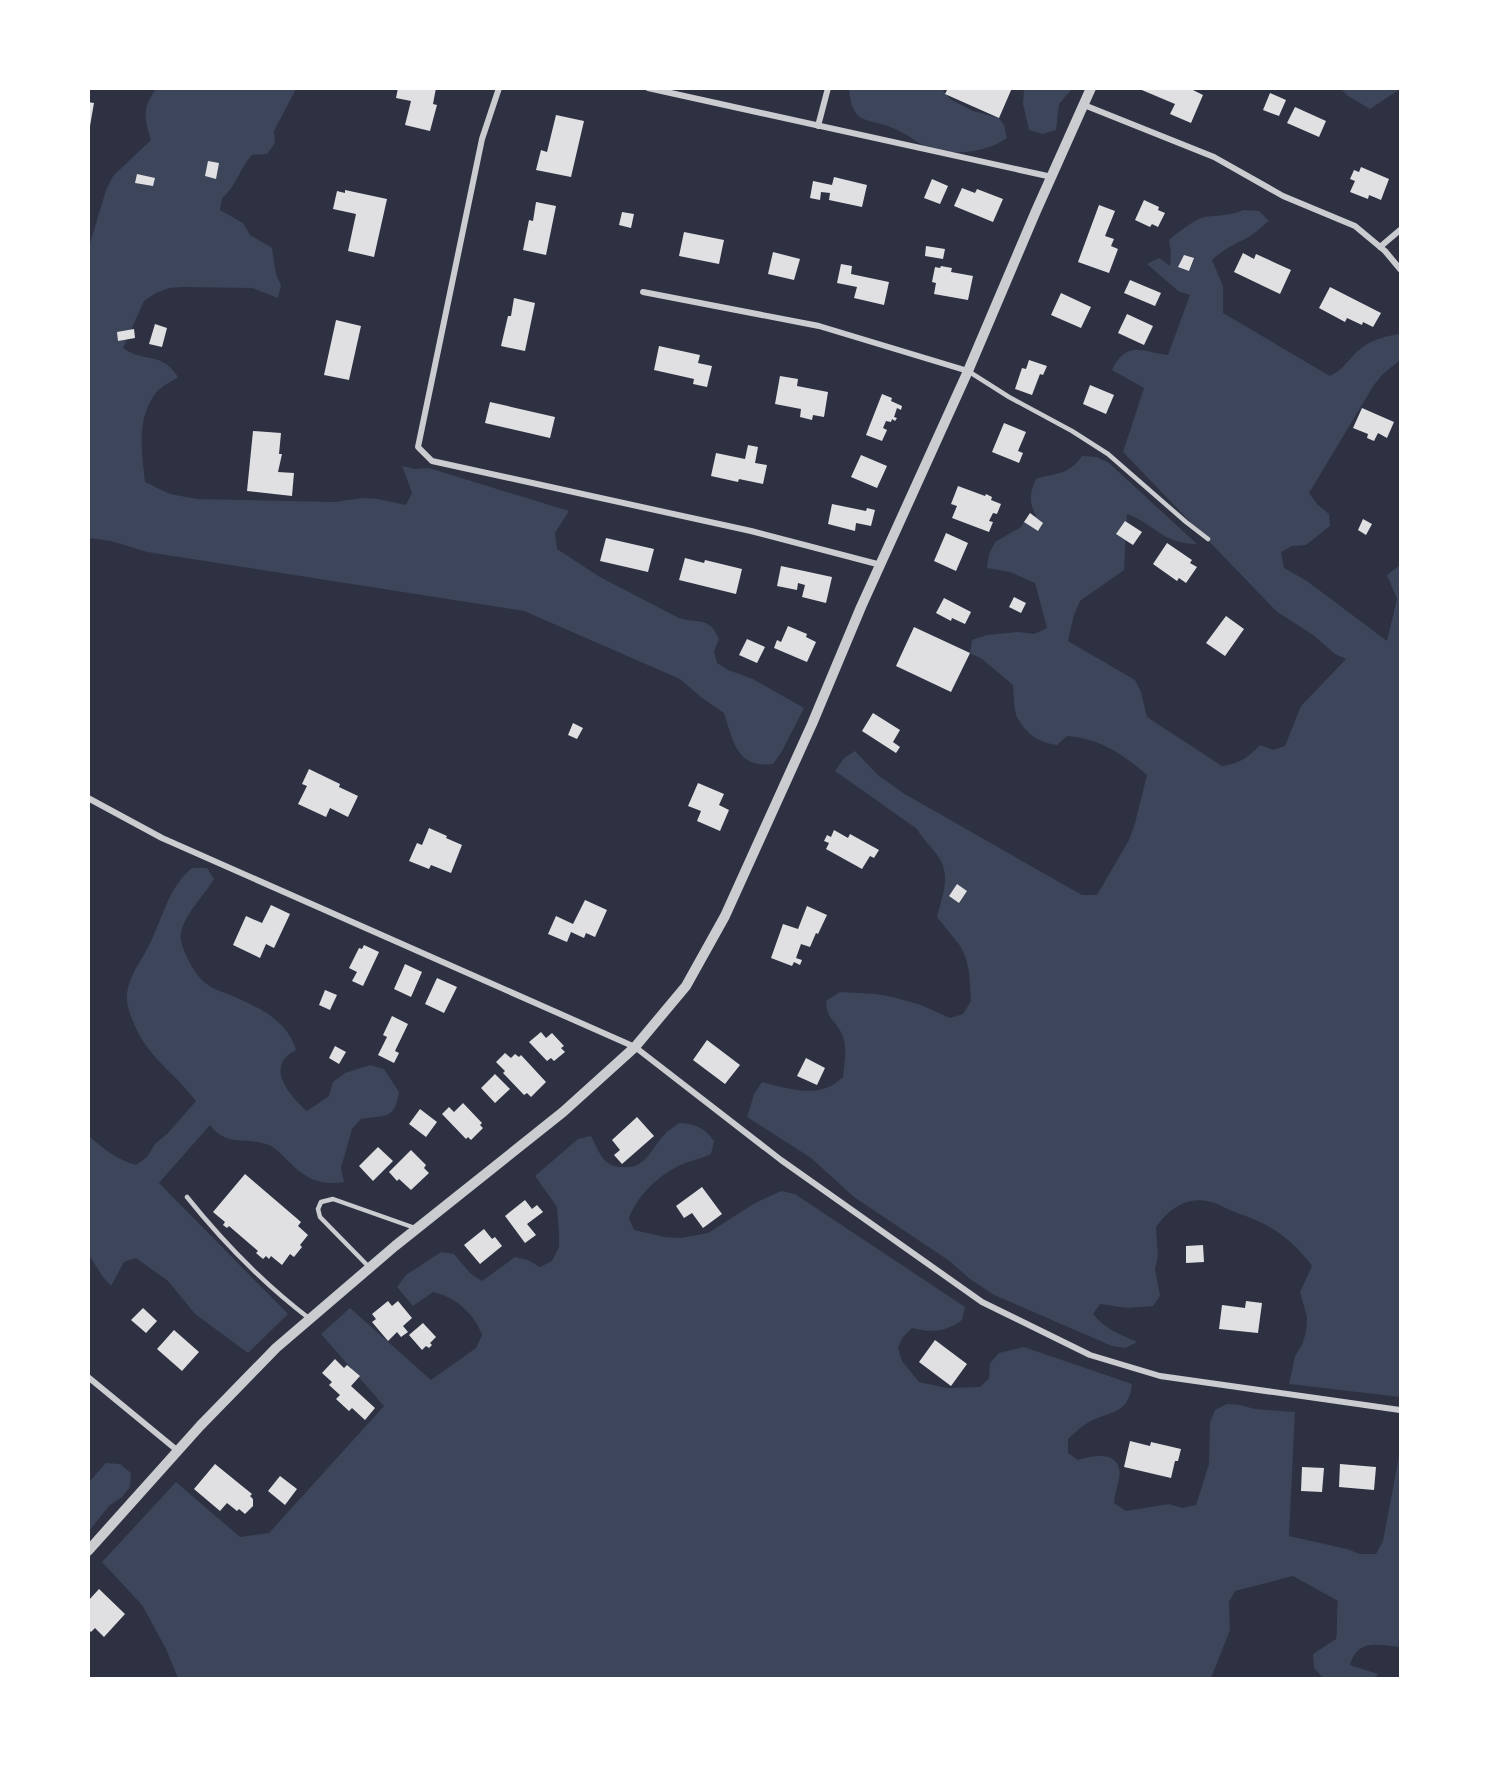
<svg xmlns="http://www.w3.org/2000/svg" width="1489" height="1767" font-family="'Fira Sans',sans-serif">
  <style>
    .green { fill: #3c4559 }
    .building { fill: #e0e0e3 }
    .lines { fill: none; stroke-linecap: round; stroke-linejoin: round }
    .service { stroke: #caccd0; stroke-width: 4.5 }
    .minor { stroke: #caccd0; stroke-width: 6 }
    .tertiary { stroke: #caccd0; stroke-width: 10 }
  </style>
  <rect width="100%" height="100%" fill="#2d3142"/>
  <path class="green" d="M156,89H296L274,131L275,143L267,154L252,155C239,169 237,186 222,198L220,210L243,223L250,235L272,248L276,274L281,285L278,298L252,288L183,287L169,288L156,293L144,301L123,348C144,363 162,351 178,377C171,382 160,387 155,394C136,421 142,452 145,482L170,494L197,499L334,502L363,498L378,499L406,505L412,493L402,466L415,469L429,468L569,511L555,533L557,549L600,577L679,618C699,624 709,616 719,639L714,651L717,663L728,670L753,679L804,708L781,753L773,764C737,769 733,741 724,713L702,698L680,679L524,611L147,552L111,541L89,538L88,250L106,190L113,176L151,140C144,118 142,108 156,89Z
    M849,89H942L950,99L973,111L999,118L1004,125L1007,138C988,152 955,156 932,149C919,145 908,134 895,129C868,117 852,127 849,89Z
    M1024,89H1072L1059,104L1056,130L1043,134L1029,130L1023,104Z
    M1341,89L1400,88V89L1370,109L1348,96Z
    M1243,210L1259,211L1269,221C1261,227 1254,235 1245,239C1232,245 1223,250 1212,260L1223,286V313L1330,376C1342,370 1343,366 1352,357C1366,341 1381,337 1400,334V360L1383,374L1374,385L1309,493L1318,505L1329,514L1330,526L1306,545L1292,546L1281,552L1284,568L1307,581L1387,641L1397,599L1387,575L1400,565V1397L1289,1384L1295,1356L1302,1345L1306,1332L1307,1317L1300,1292L1312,1266C1292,1239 1269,1223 1237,1213C1228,1210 1220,1204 1211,1202C1187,1195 1169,1209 1156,1227L1158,1256L1155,1269L1160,1296L1153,1306L1127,1308L1100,1304L1093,1314C1105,1329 1119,1334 1137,1342L1125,1348L1112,1346L994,1295L970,1279L948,1260L854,1197L811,1158L747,1117L754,1094L762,1082C790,1089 820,1100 843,1077C844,1064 848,1048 842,1034C835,1019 827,1021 826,1001L840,992L876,994L893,997L921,1005L950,1018L963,1014L971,1001L969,972L966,959L961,947L937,917C943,892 953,873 934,851C928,843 922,838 917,829L835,771L844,758L855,751L878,775L903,793L1082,895H1097L1129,840L1135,823L1147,775C1123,754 1098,738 1067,736L1057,745C1040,743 1027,735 1018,719C1013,711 1014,695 1013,685L982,659L970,653L972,640L987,635L1019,632L1034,634L1047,628L1035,583L1010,572L987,568L989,554L995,542L1021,527L1024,522L1036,516C1029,502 1029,494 1036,479C1057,472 1068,476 1082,456L1097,457L1109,463L1197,544C1162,544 1155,524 1127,514L1124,570L1080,601L1074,615L1068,641L1135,680L1141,692L1147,717L1222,766C1241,763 1247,758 1260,745L1273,750L1285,746L1301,706L1346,659L1335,654L1313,635L1276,611L1123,452L1144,388L1112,370C1127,339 1142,352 1168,355L1190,295L1178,291L1147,264L1159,258L1170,266L1171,253L1169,240C1177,233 1195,219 1205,217C1219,215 1230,216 1243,210Z
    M192,868H207L214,879C204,896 185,913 181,933C180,940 183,949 186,955C190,964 196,975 204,982C211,988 220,991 228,994C256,1006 287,1019 296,1050C264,1066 289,1095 307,1111L329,1096L333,1082L345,1073L370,1065L384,1069L399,1092C395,1120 386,1115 361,1119L352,1129L341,1168L344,1182C318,1186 305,1178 287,1160C281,1154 277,1149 269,1145C247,1136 227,1148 210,1125L159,1183L288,1314L248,1353L195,1314L168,1281L136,1258L124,1262L111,1286L103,1277L89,1255L90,1203L89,1136C103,1148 117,1160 136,1165L147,1157L155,1144L168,1133L196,1101C172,1070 147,1058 132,1019C128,1008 125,1000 128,988C132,970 145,956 152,939C164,913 170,886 192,868Z
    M679,1123C695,1124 704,1127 714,1141L711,1154C703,1158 694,1160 685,1163C661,1173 638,1194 629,1218L634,1230L665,1237L681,1238L708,1233L755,1203L781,1191L795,1194L965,1307L962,1320C946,1332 931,1333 912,1328L903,1337L898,1348L902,1361L919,1382L947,1388L980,1387L989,1378L990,1363L999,1353L1024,1347L1132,1384C1129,1417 1107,1410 1086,1424C1079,1428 1074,1434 1068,1439V1453L1078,1460C1095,1454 1124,1451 1119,1479C1117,1487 1115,1494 1114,1503L1126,1511L1169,1504L1182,1508L1196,1505L1209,1464L1210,1422L1215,1410L1227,1404L1240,1405L1255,1409L1295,1412L1289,1536L1347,1549L1360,1554H1376L1383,1541L1400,1451V1647C1378,1645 1358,1638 1350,1665L1378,1674L1375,1678H1323L1314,1668L1313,1654L1336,1639C1338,1626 1336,1614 1338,1601L1293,1576L1235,1591L1229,1602L1230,1630L1211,1678H178L166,1649L142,1605L102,1562L176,1482L240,1537L269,1533L384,1406L321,1334L350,1308L431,1380L476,1348L482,1335C475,1314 454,1296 433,1292L413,1306L397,1287L406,1275L441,1252L454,1254L471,1274L482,1281L515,1257L528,1260L540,1267L552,1261L559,1247V1233L557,1207L535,1176L578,1139L591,1136C595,1143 598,1151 602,1157C607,1164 614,1167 622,1167C646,1170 651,1148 664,1135C668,1130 674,1127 679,1123Z
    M106,1463L120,1464L131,1473L130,1487L122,1497L109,1506L89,1531V1482Z"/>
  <path class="building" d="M398,88H436L433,104L437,105L430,131L405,125L411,101L396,98Z
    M948,88H1012L999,118L945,94Z
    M1137,88H1189L1203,95L1191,123L1170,114L1175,104Z
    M1270,93L1286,100L1279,116L1263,110Z
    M88,102L94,103L90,126H88Z
    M1295,107L1326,121L1319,137L1287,123Z
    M556,115L584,121L571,177L536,170L541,150L547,152Z
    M208,161L219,163L216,179L205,176Z
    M1361,167L1389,179L1381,200L1369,195L1368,199L1350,192L1355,181L1350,179L1354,170L1359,172Z
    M137,174L155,178L153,186L135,183Z
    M834,177L867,185L862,207L829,200L830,193L821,192L820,200L810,198L813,181L832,185Z
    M932,179L948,186L940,204L924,198Z
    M962,188L975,193L977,189L1003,199L993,222L954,206Z
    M345,190L387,199L374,257L348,251L356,214L333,209L337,191L345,193Z
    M1144,200L1159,207L1158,210L1165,213L1158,227L1152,224L1150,227L1135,220Z
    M536,202L556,206L546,255L523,250L529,220L533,221Z
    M1099,205L1115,211L1105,236L1114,239L1111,246L1118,249L1109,273L1078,262Z
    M622,212L634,214L631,228L619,225Z
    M684,232L724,240L719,264L679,256Z
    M926,246L945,249L943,259L925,256Z
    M773,252L800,259L794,280L768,274Z
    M1243,253L1254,259L1256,254L1291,270L1280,294L1234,272Z
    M1184,255L1194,258L1189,271L1178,267Z
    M841,264L852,266L851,274L889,282L884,305L854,298L857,287L837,283Z
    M941,266L952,268L951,272L973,276L968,300L934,294L936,283L932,282L935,267L940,268Z
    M1130,280L1161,293L1155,306L1124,293Z
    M1330,287L1381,313L1373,327L1363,322L1362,325L1347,318L1345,322L1319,308Z
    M1061,293L1091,307L1081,328L1051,315Z
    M514,298L535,303L525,351L501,346L508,316H511Z
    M1127,314L1153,326L1144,345L1118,333Z
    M336,320L361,326L349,380L324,375Z
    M155,324L167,328L162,347L149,344Z
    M134,329L135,338L118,341L117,332Z
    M659,346L700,355L698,363L712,366L707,387L693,384L694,379L654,370Z
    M1029,360L1047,366L1043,375L1040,374L1032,395L1015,389L1022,368L1026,369Z
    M780,376L798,379L797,386L828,392L824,417L813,415L812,420L800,417L801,409L775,404Z
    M1090,385L1114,395L1106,414L1083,404Z
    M882,394L892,398L891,401L902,406L901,410L897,408L894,417L897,418L895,421L892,419L891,422L886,421L883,428L887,430L882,441L866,435Z
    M490,402L555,417L550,438L485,423Z
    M1362,408L1394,422L1387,438L1378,433L1374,441L1367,438L1368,434L1353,428Z
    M1004,423L1026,432L1018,451L1023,453L1019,463L992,452Z
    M253,431L281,433L279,454H282L278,472L294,473L292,496L247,491Z
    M748,445L758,447L755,463L767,465L763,484L739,479L738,482L711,476L716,453L745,459Z
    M861,455L887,466L877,488L851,477Z
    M958,486L985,496L986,494L992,497L991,500L1001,504L997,514L993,513L989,521L993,522L989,532L952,518L957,506L951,504Z
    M832,504L866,511L867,508L875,510L871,526L856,523L855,531L828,524Z
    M1030,513L1043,523L1038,531L1024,522Z
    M1363,519L1372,524L1366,535L1358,530Z
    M1125,521L1142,532L1133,545L1116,534Z
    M946,533L968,543L956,571L934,561Z
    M606,538L654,549L648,572L600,561Z
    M1167,543L1192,560L1190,563L1197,567L1186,583L1179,578L1177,581L1153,564Z
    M685,558L704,563L705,560L742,569L736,594L679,580Z
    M781,566L832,577L826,603L802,597L805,585L798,583L797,590L777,586Z
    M1014,597L1026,603L1021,613L1009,607Z
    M944,598L971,612L965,624L952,618L951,621L936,613Z
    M1226,616L1244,629L1225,656L1206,643Z
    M788,626L807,634L806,637L816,642L807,662L774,648L777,640L781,642Z
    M914,627L970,653L951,692L896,666Z
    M747,639L765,647L757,663L739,655Z
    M873,713L900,730L893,742L900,747L896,753L862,731Z
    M573,723L583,728L577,739L568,735Z
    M309,769L340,784L339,787L358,796L348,817L330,808L326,817L298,804L307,786L302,784Z
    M698,783L724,794L719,805L729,810L720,831L697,821L701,811L688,806Z
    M429,828L447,836L446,838L462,845L451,873L431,865L429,869L409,861L417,843L422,845Z
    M834,830L848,838L850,834L879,850L874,858L870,856L862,869L826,849L829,843L824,841L827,835L831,837Z
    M957,884L967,891L959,903L949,896Z
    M585,900L607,910L595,937L586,933L584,938L571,932L567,942L548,934L556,916L573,924Z
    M271,905L290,914L274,948L266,944L260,958L233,945L246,916L262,923Z
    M807,906L827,915L818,934L816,933L810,947L801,944L796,958L802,960L800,965L794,962L792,966L771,958L783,924L798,929Z
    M364,945L379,952L363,986L352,981L357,972L349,968L359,948L362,949Z
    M405,964L422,972L411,997L394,989Z
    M437,978L457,987L444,1013L425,1004Z
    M325,990L337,995L330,1010L319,1005Z
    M392,1016L408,1024L395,1051L399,1053L394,1063L378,1055L387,1037L383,1035Z
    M541,1032L546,1038L552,1033L564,1046L561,1048L565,1052L554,1061L551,1058L547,1061L529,1042Z
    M707,1040L740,1065L725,1084L693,1060Z
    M335,1046L346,1052L339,1064L329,1058Z
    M505,1053L511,1058L515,1054L519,1057L521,1055L546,1082L531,1097L527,1093L524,1095L503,1073L505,1071L496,1062Z
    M806,1058L825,1068L817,1085L797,1076Z
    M495,1074L510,1089L495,1103L481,1088Z
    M463,1103L482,1123L480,1125L483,1128L471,1140L468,1137L466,1139L442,1114L449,1107L454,1112Z
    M420,1109L437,1122L426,1137L409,1124Z
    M637,1117L654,1136L622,1164L614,1155L620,1150L612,1140Z
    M378,1147L393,1161L373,1181L359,1166Z
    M411,1150L426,1165L424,1168L429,1173L411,1190L399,1179L397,1181L389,1172Z
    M245,1174L301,1222L298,1226L308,1235L300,1245L302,1247L294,1257L290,1254L282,1265L271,1256L269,1259L266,1256L263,1259L256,1253L258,1251L229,1226L227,1228L223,1225L225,1222L213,1212Z
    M702,1187L722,1214L703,1228L692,1213L684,1218L676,1206Z
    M525,1200L532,1209L537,1205L543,1212L527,1224L536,1235L525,1243L505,1216Z
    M484,1229L492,1239L495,1237L502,1246L480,1264L464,1245Z
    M1203,1245L1204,1262L1186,1263V1246Z
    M388,1301L392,1306L398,1301L412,1318L403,1326L408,1332L401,1337L397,1332L388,1341L372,1322L376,1319L372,1314Z
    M1246,1301L1262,1303L1258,1333L1219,1329L1222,1305L1245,1308Z
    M143,1308L157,1321L146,1333L131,1320Z
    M423,1323L436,1337L430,1343L432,1345L429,1348L426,1346L422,1350L409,1335Z
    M174,1330L199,1352L182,1371L157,1349Z
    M935,1340L967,1364L951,1386L919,1362Z
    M335,1359L344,1368L347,1365L360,1376L351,1386L375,1408L365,1420L352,1408L349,1411L336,1399L340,1395L329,1385L332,1382L322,1373Z
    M1130,1441L1150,1446L1151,1442L1181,1449L1178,1461H1175L1171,1478L1124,1467Z
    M215,1464L252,1494L250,1496L253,1499V1506L245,1514L239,1509L237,1511L227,1503L220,1511L194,1489Z
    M1340,1464L1376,1467L1374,1490L1339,1487Z
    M1302,1467L1324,1468L1322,1492L1301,1491Z
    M280,1476L297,1489L285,1505L268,1491Z
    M99,1589L125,1614L104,1637L95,1628L91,1632L88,1629V1601Z"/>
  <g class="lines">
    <path class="service" d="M968,371L1009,397L1072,431L1108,454L1186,522L1208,539
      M187,1197C223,1242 264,1284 310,1319
      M370,1268L320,1217L318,1209L321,1202L333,1199L415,1228"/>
    <path class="minor" d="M499,88L482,139L418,447L432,461L751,531L881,565
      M648,88L1052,177
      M1084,105L1214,157L1283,196L1355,226L1385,251L1400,269
      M818,126L828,88
      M1380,247L1400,230
      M643,292L819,326L968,371
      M88,798L162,838L635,1047L781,1160L982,1302L1090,1355L1160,1376L1400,1410
      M88,1377L178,1451"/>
    <path class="tertiary" d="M88,1551L200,1426L276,1348L395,1246L563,1112L635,1047L686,986L725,916L812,724L861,607L968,371L1036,211L1091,88"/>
  </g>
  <rect width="1489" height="1767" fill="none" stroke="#ffffff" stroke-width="180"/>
</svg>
